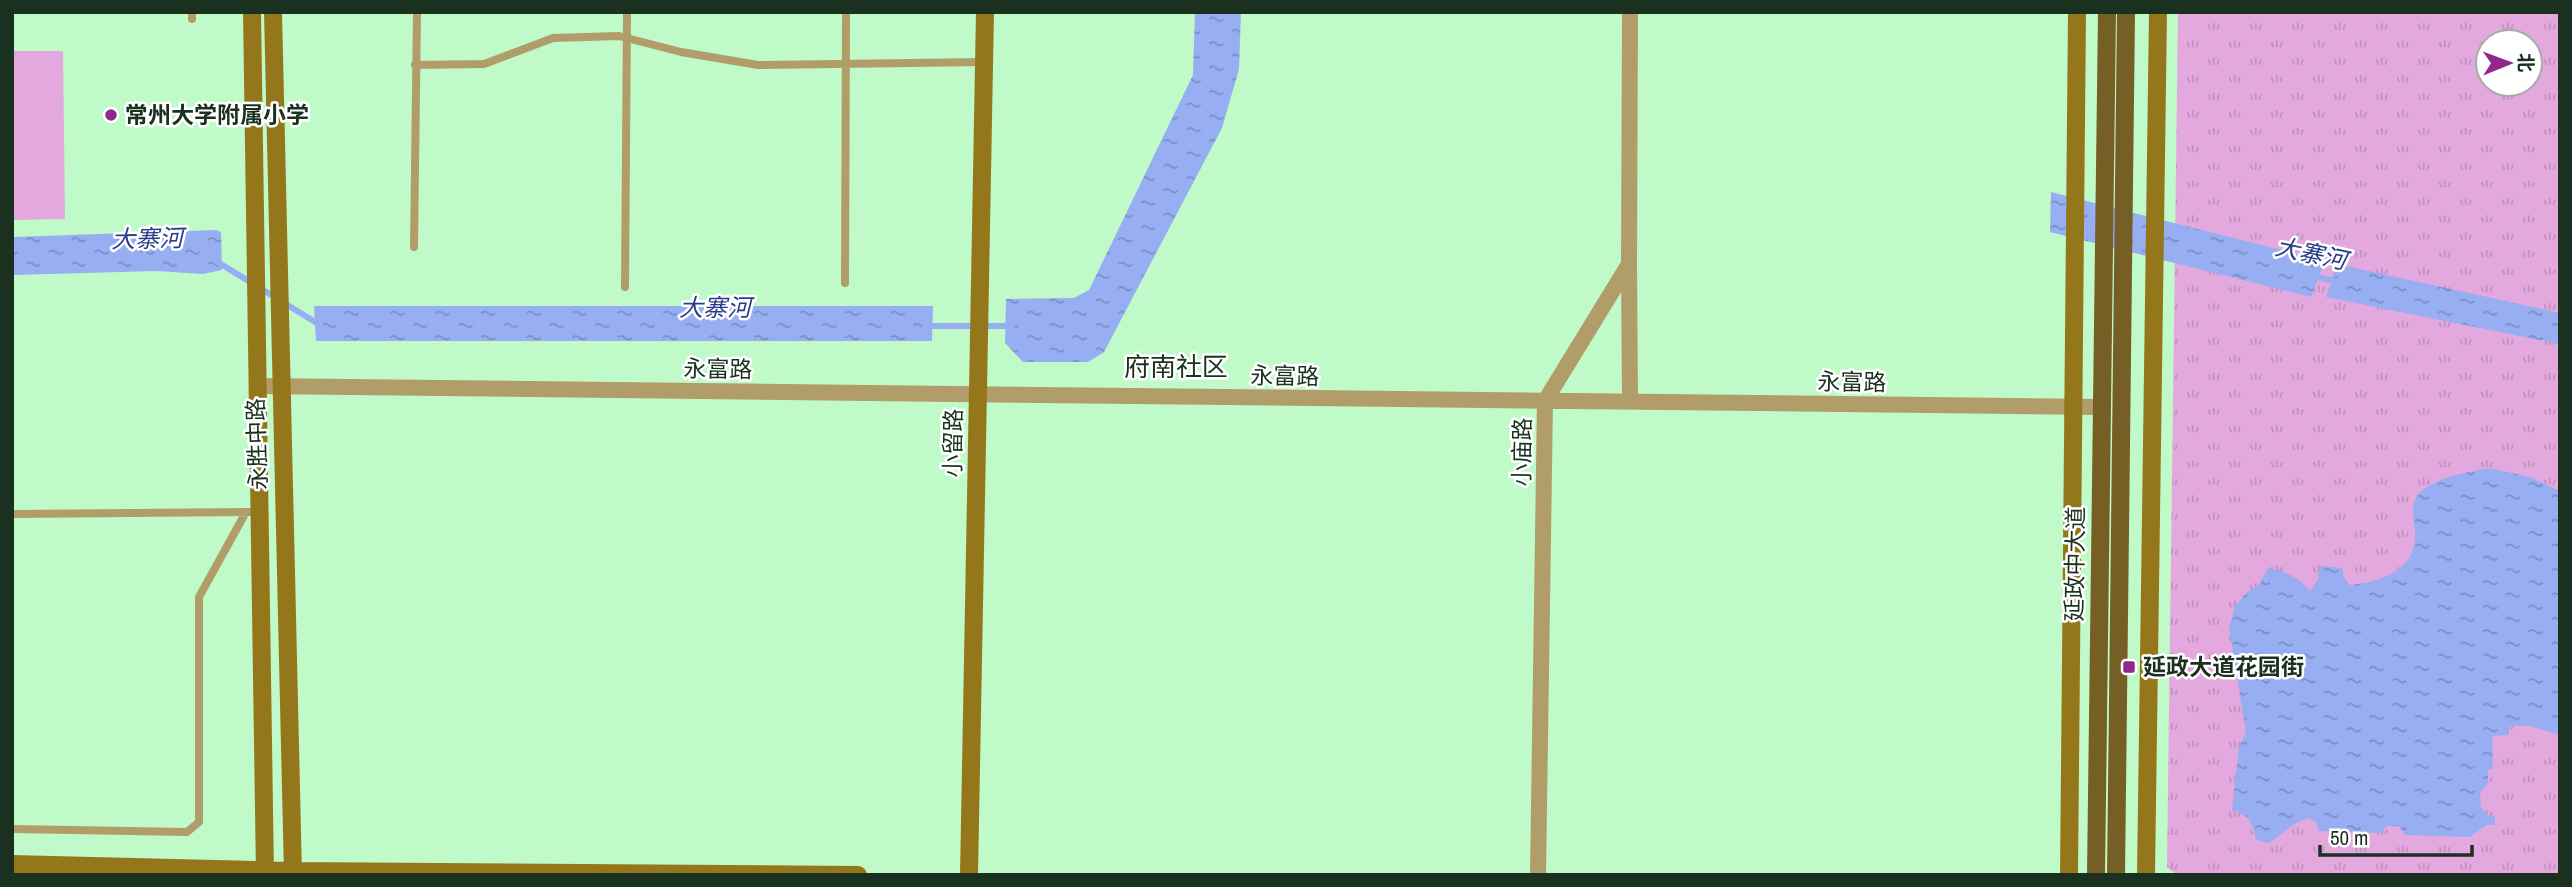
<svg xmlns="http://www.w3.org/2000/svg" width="2572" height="887" font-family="'Archivo Narrow','Noto Sans SC',sans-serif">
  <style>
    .grass { fill: #e3a8de }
    .park { fill: url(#park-tufts); fill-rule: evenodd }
    .water { fill: url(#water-ripples) }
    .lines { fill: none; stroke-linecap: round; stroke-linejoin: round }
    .stream { stroke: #97aef2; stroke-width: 6 }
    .lane { stroke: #b19d6a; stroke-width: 8 }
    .street { stroke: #b19d6a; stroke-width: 16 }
    .secondary { stroke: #95771b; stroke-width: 18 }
    .primary { stroke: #755f24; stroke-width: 18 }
    .poi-dot { fill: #8f278c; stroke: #fff; stroke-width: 2.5 }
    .labels { text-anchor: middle; stroke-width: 5; stroke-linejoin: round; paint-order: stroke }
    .poi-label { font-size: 23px; font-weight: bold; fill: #1b311f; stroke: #fff; text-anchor: start }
    .street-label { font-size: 23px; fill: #1b311f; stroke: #fff }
    .water-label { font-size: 24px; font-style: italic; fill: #293c8a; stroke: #fff }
    .quarter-label { font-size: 26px; fill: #1b311f; stroke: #fff }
  </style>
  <defs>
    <pattern id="park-tufts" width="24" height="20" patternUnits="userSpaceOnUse" patternTransform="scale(1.75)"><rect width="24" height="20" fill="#e3a8de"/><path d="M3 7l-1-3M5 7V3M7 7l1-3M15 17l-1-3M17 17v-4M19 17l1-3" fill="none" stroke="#c291be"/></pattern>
    <pattern id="water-ripples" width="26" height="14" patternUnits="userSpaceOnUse" patternTransform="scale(1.75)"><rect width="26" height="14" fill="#97aef2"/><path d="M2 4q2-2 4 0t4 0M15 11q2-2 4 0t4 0" fill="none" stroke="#7a8ec3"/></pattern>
  </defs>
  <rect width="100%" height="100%" fill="#c0fac9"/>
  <path class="grass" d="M12,51H63L65,219L12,220Z"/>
  <path class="park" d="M2178,12H2560V875H2177L2167,867ZM2488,42H2530V84H2488Z"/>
  <path class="water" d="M1195,12H1241L1239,69L1222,128L1104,352L1088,362H1023L1005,343L1006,299L1074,298L1089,290L1193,75Z
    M2051,192L2325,261L2311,297L2050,232Z
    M216,230L221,232L222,270L203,274L156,271L12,275V237Z
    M2337,264L2560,313V344L2326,297Z
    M314,306H933L932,341H316Z
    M2489,468L2530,477L2560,491V735L2530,726H2509V735L2492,736L2493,769L2488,770V784L2480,793L2481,807L2487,815L2495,816V825H2486L2470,837L2405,835L2399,826H2387L2381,833L2318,831L2316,822L2309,818C2293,822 2283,834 2269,843L2256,840C2253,823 2249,815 2232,810L2239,746L2246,733L2229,627L2235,607L2246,593L2259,585L2268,568C2286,571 2298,577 2310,591L2318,580L2319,566L2343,568V575L2349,585C2376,583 2411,573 2415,541C2417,523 2405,504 2423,490C2442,475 2467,473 2489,468Z"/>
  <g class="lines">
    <path class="stream" d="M216,261L320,325
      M2312,276L2339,282
      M925,326H1012"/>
    <path class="lane" d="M192,12V19
      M415,65L484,64L553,38L619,36L681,52L758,65L984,62
      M414,247L417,12
      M845,283L846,12
      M625,287L627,12
      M12,514L250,512
      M12,829L187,832L199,822V597L246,512"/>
    <path class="street" d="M1629,264L1630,402
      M258,386L2102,407
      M1538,875L1545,401L1629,264L1630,12"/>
    <path class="secondary" d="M252,12L265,875
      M273,12L293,875
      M12,864L293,871L858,875
      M969,875L985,12
      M2069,875L2077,12
      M2146,875L2158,12"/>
    <path class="primary" d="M2096,875L2107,12
      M2116,875L2126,12"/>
  </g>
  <g class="poi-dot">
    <circle cx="111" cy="115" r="7"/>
    <rect x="2122" y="660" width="14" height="14" rx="3.5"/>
  </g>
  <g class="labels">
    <g class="poi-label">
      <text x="125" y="123">常州大学附属小学</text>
      <text x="2143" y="675">延政大道花园街</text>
    </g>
    <g class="street-label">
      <text transform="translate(718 369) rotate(1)" y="8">永富路</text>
      <text transform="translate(1285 376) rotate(1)" y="8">永富路</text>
      <text transform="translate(1852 382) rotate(1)" y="8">永富路</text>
      <text transform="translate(953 443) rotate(-89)" y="8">小留路</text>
      <text transform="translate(257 444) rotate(-92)" y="8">永胜中路</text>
      <text transform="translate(1522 452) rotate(-89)" y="8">小庙路</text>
      <text transform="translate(2075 564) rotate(-89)" y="8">延政中大道</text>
    </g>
    <g class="water-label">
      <text transform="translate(147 239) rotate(-1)" y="8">大寨河</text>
      <text transform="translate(2311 254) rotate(12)" y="8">大寨河</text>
      <text x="715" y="316">大寨河</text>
    </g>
    <g class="quarter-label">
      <text x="1176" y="376">府南社区</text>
    </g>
  </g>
  <rect width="2572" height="887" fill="none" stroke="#1b311f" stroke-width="28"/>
  <g transform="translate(2509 63) rotate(89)"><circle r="33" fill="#ffffff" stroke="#a4ada5" stroke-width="2"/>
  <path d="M0-5L12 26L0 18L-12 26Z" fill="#8f278c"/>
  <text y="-10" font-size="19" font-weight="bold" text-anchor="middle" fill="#1b311f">北</text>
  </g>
  <path d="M2320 845v10h152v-10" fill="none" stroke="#1b311f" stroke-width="3.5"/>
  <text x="2330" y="845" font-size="21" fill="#1b311f" stroke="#ffffff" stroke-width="5" paint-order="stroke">50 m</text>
</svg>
